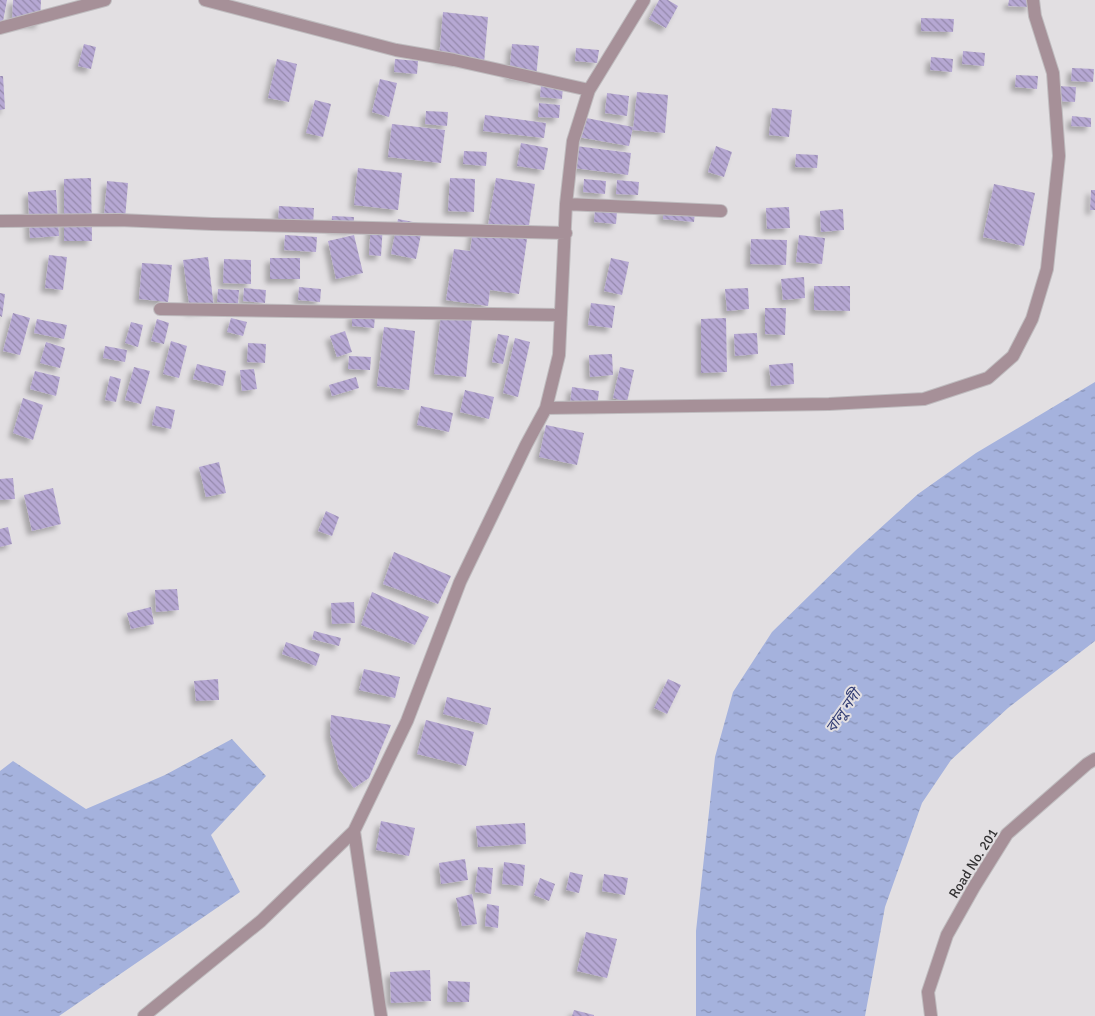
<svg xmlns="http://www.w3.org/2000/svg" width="1095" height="1016" font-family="Signika,'Noto Sans Bengali',sans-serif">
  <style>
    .water { fill: url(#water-ripples) }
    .building { fill: url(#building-back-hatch); filter: url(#shadow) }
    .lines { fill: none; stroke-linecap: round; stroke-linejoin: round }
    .minor-casing { stroke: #bfbcbf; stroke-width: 14 }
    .minor { stroke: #a69098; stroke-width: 12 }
    .labels { text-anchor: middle; stroke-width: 4; stroke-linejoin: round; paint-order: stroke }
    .street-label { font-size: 14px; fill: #323132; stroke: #e2dfe2 }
    .water-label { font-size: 15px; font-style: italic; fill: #313c73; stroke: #e2dfe2 }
  </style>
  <defs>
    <pattern id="water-ripples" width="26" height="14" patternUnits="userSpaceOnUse" patternTransform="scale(1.25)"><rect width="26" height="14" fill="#a5b2dd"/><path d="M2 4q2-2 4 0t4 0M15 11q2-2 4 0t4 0" fill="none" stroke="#8791b4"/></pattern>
    <pattern id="building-back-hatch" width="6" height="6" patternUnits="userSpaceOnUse" patternTransform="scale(1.25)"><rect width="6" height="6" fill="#b6a8d3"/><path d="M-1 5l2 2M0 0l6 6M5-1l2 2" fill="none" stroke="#9589ac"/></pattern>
    <filter id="shadow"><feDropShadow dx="-4.5" dy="4.5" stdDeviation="2.5" flood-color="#0004"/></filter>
  </defs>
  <rect width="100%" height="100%" fill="#e2dfe2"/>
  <path class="water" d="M1095,382V641L1008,708L951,760L922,803L885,907L865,1016H696V931L715,757L733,692L772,632L855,551L918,494L976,453Z
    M232,739L266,776L211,835L240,892L59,1016H0V771L13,761L86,809L165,775Z"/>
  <path class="building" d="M0,0H7L1,32H0Z
    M13,0H41L40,24L12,22Z
    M659,0H668L678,6L666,28L649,19Z
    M1009,0H1031L1030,7L1008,6Z
    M443,12L488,17L484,63L439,59Z
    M921,18L954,19L953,32L921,31Z
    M84,44L96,47L91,69L78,66Z
    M512,44L539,46L536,79L509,76Z
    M576,48L599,50L597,63L575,61Z
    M963,51L985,53L984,66L962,64Z
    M931,57L953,59L952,72L930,70Z
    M277,59L297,64L289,102L268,98Z
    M395,59L418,61L417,74L394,72Z
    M1072,68L1094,69L1093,82L1071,81Z
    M1016,75L1038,76L1037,89L1015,87Z
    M0,76H3L5,109L0,110Z
    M380,79L397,83L389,117L372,112Z
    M541,85L563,86L562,99L540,97Z
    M1058,86L1076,87L1075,102L1057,101Z
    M637,92L668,95L665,133L633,130Z
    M607,93L629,96L627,116L605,113Z
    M315,100L331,104L323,137L306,133Z
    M539,103L560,105L559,118L538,117Z
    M772,108L792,110L789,137L769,135Z
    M426,111L448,112L447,126L425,124Z
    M485,115L546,123L544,138L483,131Z
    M1072,116L1091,118V127L1071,126Z
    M581,117L633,127L629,146L578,137Z
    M392,124L445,130L441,163L388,157Z
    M521,143L548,148L544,170L517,166Z
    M576,146L631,153L628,175L574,168Z
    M716,146L732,152L724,177L708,172Z
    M464,151L487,152L486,166L463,164Z
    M796,154L818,155L817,168L795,167Z
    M358,168L402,173L398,210L354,205Z
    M91,178L92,241H64V179Z
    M450,178L475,179L474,212L448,211Z
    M496,178L535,184L519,294L490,290L488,306L446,300L454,249L470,251L474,224L488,226Z
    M584,179L606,181L605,194L583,192Z
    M617,180L639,182L638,195L616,194Z
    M107,181L128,183L125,219L104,217Z
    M994,184L1035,193L1024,246L983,237Z
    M56,190L59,236L30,238L28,192Z
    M1091,190H1095V210H1090Z
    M279,206L314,208L313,225L278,223Z
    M789,207L790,228L767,229L766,208Z
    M595,209L617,211L616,224L594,222Z
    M663,209L695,212L694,222L663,219Z
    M843,209L844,230L821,232L820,211Z
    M332,216L354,217L353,230L331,229Z
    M398,219L423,224L416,259L391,254Z
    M371,223L383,224L381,256L369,255Z
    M285,235L317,237L316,252L284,250Z
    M354,235L363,273L336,279L328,241Z
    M799,235L825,238L822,264L796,262Z
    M751,239L787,240L786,265L750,264Z
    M49,255L67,257L63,290L45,288Z
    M208,257L214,308L190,311L183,260Z
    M270,258H300V279H270Z
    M611,258L629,262L622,295L604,291Z
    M224,259L251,260V284L223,283Z
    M142,263L172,265L168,302L139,299Z
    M804,277L805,298L783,300L781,279Z
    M814,286H850V311L814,310Z
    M299,287L321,289L320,302L298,300Z
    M244,288L266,290L265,303L243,301Z
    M748,288L749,309L727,311L725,289Z
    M218,289L239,290L238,304L217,302Z
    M0,293L5,294L2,317L0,316Z
    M591,303L615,306L612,328L588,325Z
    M765,308H786L785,335L765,334Z
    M13,313L30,318L20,355L3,351Z
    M352,314L375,315L374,328L352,326Z
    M441,315L472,318L466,377L434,374Z
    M231,318L247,322L243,336L227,332Z
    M726,318L727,372L701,373V319Z
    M37,319L67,325L64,339L34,333Z
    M157,319L169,323L164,344L151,341Z
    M131,322L143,325L138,347L125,343Z
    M384,327L415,331L409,390L377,386Z
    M345,331L352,352L337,357L330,336Z
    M757,333L758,354L735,356L734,334Z
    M498,334L509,336L503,364L492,362Z
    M515,338L530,342L518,397L503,393Z
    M171,341L187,346L179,378L163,374Z
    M46,342L65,348L60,368L40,363Z
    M248,343L266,344L265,363L247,362Z
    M105,346L127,350L125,362L103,358Z
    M612,354L613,375L590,377L589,355Z
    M349,356L371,357L370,370L348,369Z
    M793,363L794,384L771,386L769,365Z
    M197,364L226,371L223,386L193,379Z
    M134,367L150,371L141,404L125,400Z
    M620,367L634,370L627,402L613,398Z
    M254,369L257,389L242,391L240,370Z
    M35,371L60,377L56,396L30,389Z
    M110,376L121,379L116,402L105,400Z
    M356,377L359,388L332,396L329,385Z
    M572,387L599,391L597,407L570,403Z
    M465,390L494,397L489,419L460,412Z
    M23,398L43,405L33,440L13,433Z
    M156,406L175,410L171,429L152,425Z
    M421,406L453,413L449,432L417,425Z
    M546,425L584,433L577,465L539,457Z
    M219,462L226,493L206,497L199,467Z
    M13,478L15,499L0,500V479Z
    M53,488L61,524L32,531L24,495Z
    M326,511L339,517L332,536L318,531Z
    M8,527L12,544L0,547V529Z
    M394,552L451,576L438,604L383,584Z
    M177,589L179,610L156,612L155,590Z
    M372,592L429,617L415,645L361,625Z
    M354,602L355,623L332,624L331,603Z
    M151,607L154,624L131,629L127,613Z
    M314,631L341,638L339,646L312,639Z
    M286,642L320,654L316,666L282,654Z
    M364,669L400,677L395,698L359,690Z
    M218,679L219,700L196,701L194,681Z
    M668,679L681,685L667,714L654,708Z
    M447,697L491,708L487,725L443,714Z
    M331,715L391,725L369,778L354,788L339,769L330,734Z
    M426,720L474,732L466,766L417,754Z
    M381,821L415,828L409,856L376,850Z
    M525,823L526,844L478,847L476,826Z
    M465,859L468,880L441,884L439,863Z
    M504,862L525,865L523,886L502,884Z
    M478,867L493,868L491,894L475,892Z
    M570,872L583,875L579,893L566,890Z
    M604,874L628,878L625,895L602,891Z
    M540,878L555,884L549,901L534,895Z
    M472,894L477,924L462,926L456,898Z
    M487,904L499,906L498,928L485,926Z
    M586,932L617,939L607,978L577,971Z
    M430,970L431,1001L391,1003L390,972Z
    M448,981L470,982L469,1002H447Z
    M574,1010L594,1015V1016H572Z"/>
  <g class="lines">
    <g class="minor-casing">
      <path id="minor" d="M205,0L396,50L454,60L589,90
        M0,28L105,0
        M566,204L721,211
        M0,221L119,220L212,224L566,233
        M160,309L561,315
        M546,408L829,404L924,399L988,378L1013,356L1032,319L1047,269L1059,156L1053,73L1035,16L1033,0
        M354,831L381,1016
        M144,1016L261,921L354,831L407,721L460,582L526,445L546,408L559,355L566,204L573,141L589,90L644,0
        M931,1016L928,992L947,935L974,887L1007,834L1087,764L1095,759"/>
    </g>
    <use href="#minor" class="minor"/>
  </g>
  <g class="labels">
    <g class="street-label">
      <text transform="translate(973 863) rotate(-58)" y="5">Road No. 201</text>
    </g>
    <g class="water-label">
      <text transform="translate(843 711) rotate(-55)" y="5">বালু নদী</text>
    </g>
  </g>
</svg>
